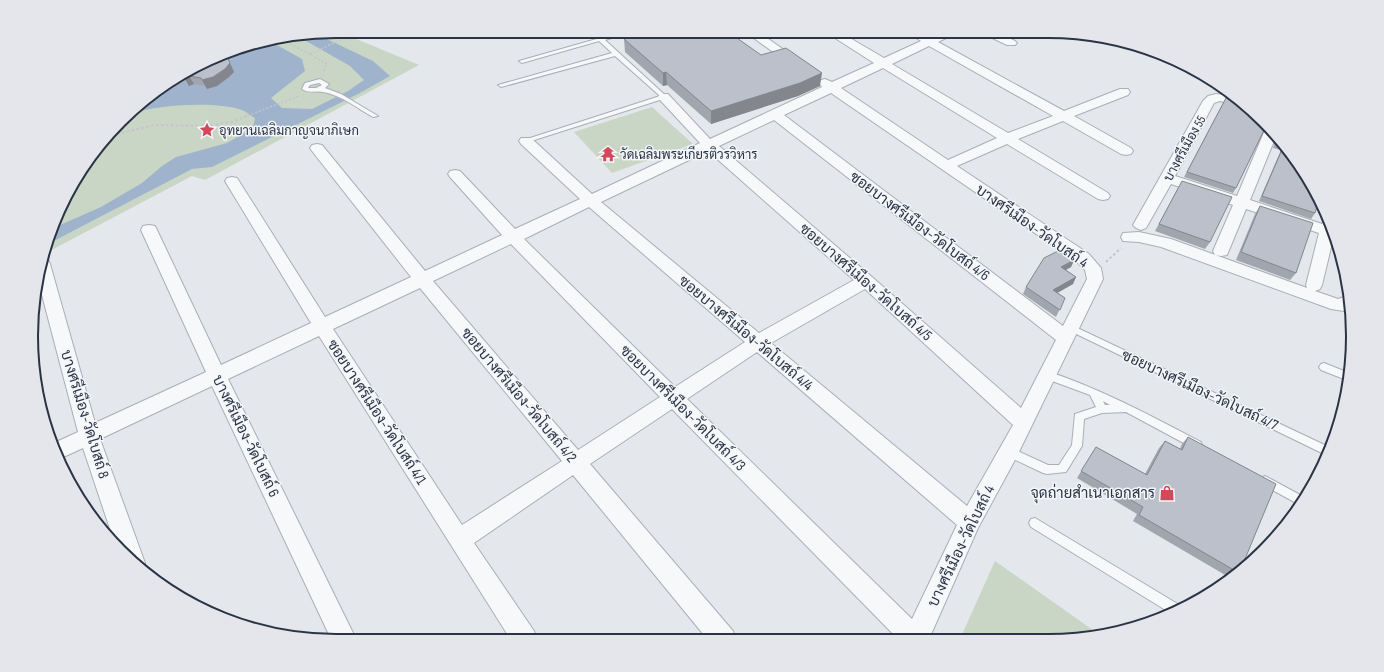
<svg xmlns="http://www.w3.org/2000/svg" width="1384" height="672" font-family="'Sofia Sans Condensed',Sarabun,sans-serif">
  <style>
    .green { fill: #c9d6c5 }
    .water { fill: #9fb4cc }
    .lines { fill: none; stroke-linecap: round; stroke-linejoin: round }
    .lane-casing { stroke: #a9aeb7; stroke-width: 2 }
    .street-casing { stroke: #a9aeb7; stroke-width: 2 }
    .path-far1 { stroke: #c2c5cb; stroke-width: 1.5; stroke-dasharray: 2 2; stroke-linecap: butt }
    .path { stroke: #c2c5cb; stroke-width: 2; stroke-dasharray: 2.5 2.5; stroke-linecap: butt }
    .lane { fill: #f7f8fa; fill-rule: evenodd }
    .street { fill: #f7f8fa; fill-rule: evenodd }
    .wall { fill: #a1a5ae }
    .shaded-wall { fill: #83868d }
    .building { fill: #bbc0ca; stroke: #83868d }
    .labels { text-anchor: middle; stroke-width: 3; stroke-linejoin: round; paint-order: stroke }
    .far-poi-label { font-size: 13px; fill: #2b3445; stroke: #f4f6f9; text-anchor: start }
    .far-street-label { font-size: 13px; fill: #2b3445; stroke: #f4f6f9 }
    .street-label { font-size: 15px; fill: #2b3445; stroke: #f4f6f9 }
    .poi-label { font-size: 15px; fill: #2b3445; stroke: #f4f6f9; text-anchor: end }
    .rim { fill: none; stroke: #2b3445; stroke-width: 2 }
  </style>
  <rect width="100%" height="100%" fill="#e4e7ec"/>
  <path class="green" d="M337,31L419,65L205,180L192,176L44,254L54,219L82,167L150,94L238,47Z
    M652,107L693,144L612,173L574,132Z
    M995,561L1100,635L1088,638L960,639Z"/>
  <path class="water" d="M316,34L373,61L390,76L358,94L212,167L192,169L46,245L51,229L101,207L142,183L162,166L176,157L227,143L253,128L255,118C251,116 247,112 242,110C215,101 160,105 133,113L150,94L238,47L266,43L275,44L302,59L305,71L271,98L282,108L312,109L348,91L364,80L350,66L299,37Z"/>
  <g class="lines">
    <g class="lane-casing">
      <path id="lane" d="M625,31H634L605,40L666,96V98L528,142H524V140L660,96L615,56L501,87L498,85L612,53L599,41L522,63L519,61Z
        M320,79L329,84L325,88L341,94L378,116L373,117C357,108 341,95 323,92C315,90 309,94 302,89L305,83ZM319,83L322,85L316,88H308L310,85Z
        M1071,325L1331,448L1328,456L1326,455L1068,330L1067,328L1068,326Z
        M1324,363L1349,373V381L1321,370L1319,367L1321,364Z
        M1047,371C1101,389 1151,416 1201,442L1202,445L1201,448L1197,449L1193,448L1126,412L1102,413L1084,419L1082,446L1066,472L1047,474L1043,473L1005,455L1004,452L1005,449L1009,448L1013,449L1048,465H1059L1072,445L1075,414L1096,407L1090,395L1044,378L1042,375L1044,372ZM1103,401L1110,405H1105Z
        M1265,476L1304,497L1300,505L1261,484L1260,481L1261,478Z
        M1035,518L1181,606L1182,608L1172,614L1031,527L1029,523L1031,519Z"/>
    </g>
    <g class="street-casing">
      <path id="street" d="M744,31H757L804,64L802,67H794Z
        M824,31H838L884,58L921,41L905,31H919L930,37L943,31H958L956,33L938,42L1064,111L1120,89H1128L1130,92L1128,95L1074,116L1131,148L1133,151L1131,154L1126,155L1121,154L1063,121L1018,139L1108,193L1110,196L1108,199L1103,200L1098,199L1007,144L957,166L1089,254L1101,268L1103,279L1016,458L978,528L929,639H898L672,409L590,464L733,631L736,640H708L573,475L474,543L534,631L537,640H511L319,336L228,379L357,641H332L212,386L100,439L145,563L142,569L135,565L115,544L83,448L59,459L54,443L78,432L37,276L42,259L48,260L50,264L95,423L206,372L141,230L143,226L149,225L155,226L157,230L221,365L311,323L225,181L227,178L232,177L237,178L325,317L411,277L312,151L310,148L312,145L317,144L322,145L425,271L502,235L450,177L448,174L450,171L455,170L460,171L515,229L580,199L521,144L519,141L521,138H531L592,194L700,143L660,100L658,97L660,94H668L710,139L822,87L819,83L821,80L825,79L832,82L874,63ZM929,46L1053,116L1008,133L892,64ZM883,68L997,138L948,160L841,88ZM831,93L1077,262L1085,270L1087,279L1063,326L784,115ZM774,120L1056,340L1021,408L872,277L719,146ZM708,151L854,280L759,333L601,202ZM589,207L745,342L675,387L524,239ZM511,244L660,397L578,450L433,281ZM420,288L562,461L462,525L333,329ZM865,289L1013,425L967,506L771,343ZM757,352L957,525L912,619L687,399Z
        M980,31H995L1015,41L1017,43L1015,45H1007L982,33Z
        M1216,94L1234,96L1245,105L1242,106L1220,101L1214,103L1175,176L1237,196L1265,130L1269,127L1276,136L1250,200L1322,224L1325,218L1328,217L1334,235L1322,285L1320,289L1315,291L1338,299L1349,295L1350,309L1344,311L1331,309L1161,247L1139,242L1123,241L1121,237L1123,233L1139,232L1171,239L1307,288L1306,285L1319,233L1246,209L1227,255L1221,256L1215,255L1213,251L1233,205L1171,184L1146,228L1141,230L1136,228L1133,225L1203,101L1208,96Z"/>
    </g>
    <path class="path-far1" d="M283,40L327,64L323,73
      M310,54L360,31
      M244,117L299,96"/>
    <path class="path" d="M112,135L155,125L206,126L232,122L247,116
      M1106,262L1121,248"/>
    <use href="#lane" class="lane"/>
    <use href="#street" class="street"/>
  </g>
  <path class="wall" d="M624,39L761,55L820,86L798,96L711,124L667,85L663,86L625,52Z
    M226,54L234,72L229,77L217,86L207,89L206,86L194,84L189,86L183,77Z
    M1223,103L1264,120L1269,127L1265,129L1236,188L1233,193L1184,177Z
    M1277,137L1302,167L1315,213L1311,219L1259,201L1281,150L1273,148Z
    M1178,188L1210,242L1205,249L1155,231Z
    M1260,206L1296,273L1290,280L1236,260L1255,214Z
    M1074,260L1071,267L1066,270L1076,277L1073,284L1057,293L1065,298L1056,317L1023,294L1026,287Z
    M1188,437L1240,571L1234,578L1232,579L1133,521L1137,514L1077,478L1096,447L1145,474L1159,448L1165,441L1180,449L1182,444Z"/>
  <path class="shaded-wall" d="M230,63L234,72L229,77L217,86L207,89L202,80Z
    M666,72L667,85L663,86V73Z
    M822,73L820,86L798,96L711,124V111Z
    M189,76L194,84L189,86L184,77Z
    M1267,124L1269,127L1264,129Z
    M1074,260L1071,267L1058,274L1061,267Z
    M1076,277L1073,284L1050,297L1053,290Z"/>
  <path class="building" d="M655,31H727L761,55L786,48L822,73L800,83L711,111L666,72L663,73L624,39Z
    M226,54L230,63L225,69L213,77L202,80L201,78L189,76L184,77V76Z
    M1226,98L1241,102L1264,120L1267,124L1236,188L1187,172Z
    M1278,138L1284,145L1276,143Z
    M1284,145L1302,167L1319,200L1315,213L1262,196Z
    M1182,181L1232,197L1210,242L1159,224Z
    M1260,206L1313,223L1296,273L1241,252Z
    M1060,250L1074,260L1061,267L1076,277L1053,290L1065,298L1060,310L1026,287L1044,258Z
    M1188,437L1276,484L1240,571L1239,573L1139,515L1143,507L1081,471L1096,447L1147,475L1165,441L1182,450Z"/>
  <defs>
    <g id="sight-bare" transform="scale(1.2)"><path d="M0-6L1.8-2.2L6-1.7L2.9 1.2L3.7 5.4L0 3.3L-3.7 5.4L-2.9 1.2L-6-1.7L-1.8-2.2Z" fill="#d1495b" stroke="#f4f6f9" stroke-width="2.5" paint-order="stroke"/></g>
    <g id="temple-bare" transform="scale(1.2)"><path d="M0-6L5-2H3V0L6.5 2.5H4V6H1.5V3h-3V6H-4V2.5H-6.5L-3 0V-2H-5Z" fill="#d1495b" stroke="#f4f6f9" stroke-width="2.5" paint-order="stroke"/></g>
    <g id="shop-bare" transform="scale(1.2)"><path d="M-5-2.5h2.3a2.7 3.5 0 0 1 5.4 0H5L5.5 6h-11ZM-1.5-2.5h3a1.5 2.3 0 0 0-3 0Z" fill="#d1495b" stroke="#f4f6f9" stroke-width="2.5" paint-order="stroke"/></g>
  </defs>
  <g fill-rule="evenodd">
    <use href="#sight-bare" x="207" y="130"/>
    <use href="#temple-bare" x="608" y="154"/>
    <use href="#shop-bare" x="1167" y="493"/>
  </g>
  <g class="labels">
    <g class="far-poi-label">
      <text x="219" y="135">อุทยานเฉลิมกาญจนาภิเษก</text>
      <text x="620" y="159">วัดเฉลิมพระเกียรติวรวิหาร</text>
    </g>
    <g class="far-street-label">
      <text transform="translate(1184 148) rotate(-61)" y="5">บางศรีเมือง 55</text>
    </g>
    <g class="street-label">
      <text transform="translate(920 226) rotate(37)" y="5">ซอยบางศรีเมือง-วัดโบสถ์ 4/6</text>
      <text transform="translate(1032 226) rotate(35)" y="5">บางศรีเมือง-วัดโบสถ์ 4</text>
      <text transform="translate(866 282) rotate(41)" y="5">ซอยบางศรีเมือง-วัดโบสถ์ 4/5</text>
      <text transform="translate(746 333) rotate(40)" y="5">ซอยบางศรีเมือง-วัดโบสถ์ 4/4</text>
      <text transform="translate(1200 390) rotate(25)" y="5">ซอยบางศรีเมือง-วัดโบสถ์ 4/7</text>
      <text transform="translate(519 395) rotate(50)" y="5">ซอยบางศรีเมือง-วัดโบสถ์ 4/2</text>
      <text transform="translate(683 408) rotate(45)" y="5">ซอยบางศรีเมือง-วัดโบสถ์ 4/3</text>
      <text transform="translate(377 412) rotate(57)" y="5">ซอยบางศรีเมือง-วัดโบสถ์ 4/1</text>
      <text transform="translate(85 414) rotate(73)" y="5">บางศรีเมือง-วัดโบสถ์ 8</text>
      <text transform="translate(246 436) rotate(64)" y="5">บางศรีเมือง-วัดโบสถ์ 6</text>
      <text transform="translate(961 546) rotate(-64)" y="5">บางศรีเมือง-วัดโบสถ์ 4</text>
    </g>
    <g class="poi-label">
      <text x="1155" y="498">จุดถ่ายสำเนาเอกสาร</text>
    </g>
  </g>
  <path d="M0 0H1384V672H0ZM336 38H1048A298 298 0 0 1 1346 336V336A298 298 0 0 1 1048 634H336A298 298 0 0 1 38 336V336A298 298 0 0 1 336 38Z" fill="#e4e6eb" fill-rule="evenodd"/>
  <path class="rim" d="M336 38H1048A298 298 0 0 1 1346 336V336A298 298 0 0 1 1048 634H336A298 298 0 0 1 38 336V336A298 298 0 0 1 336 38Z"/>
</svg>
